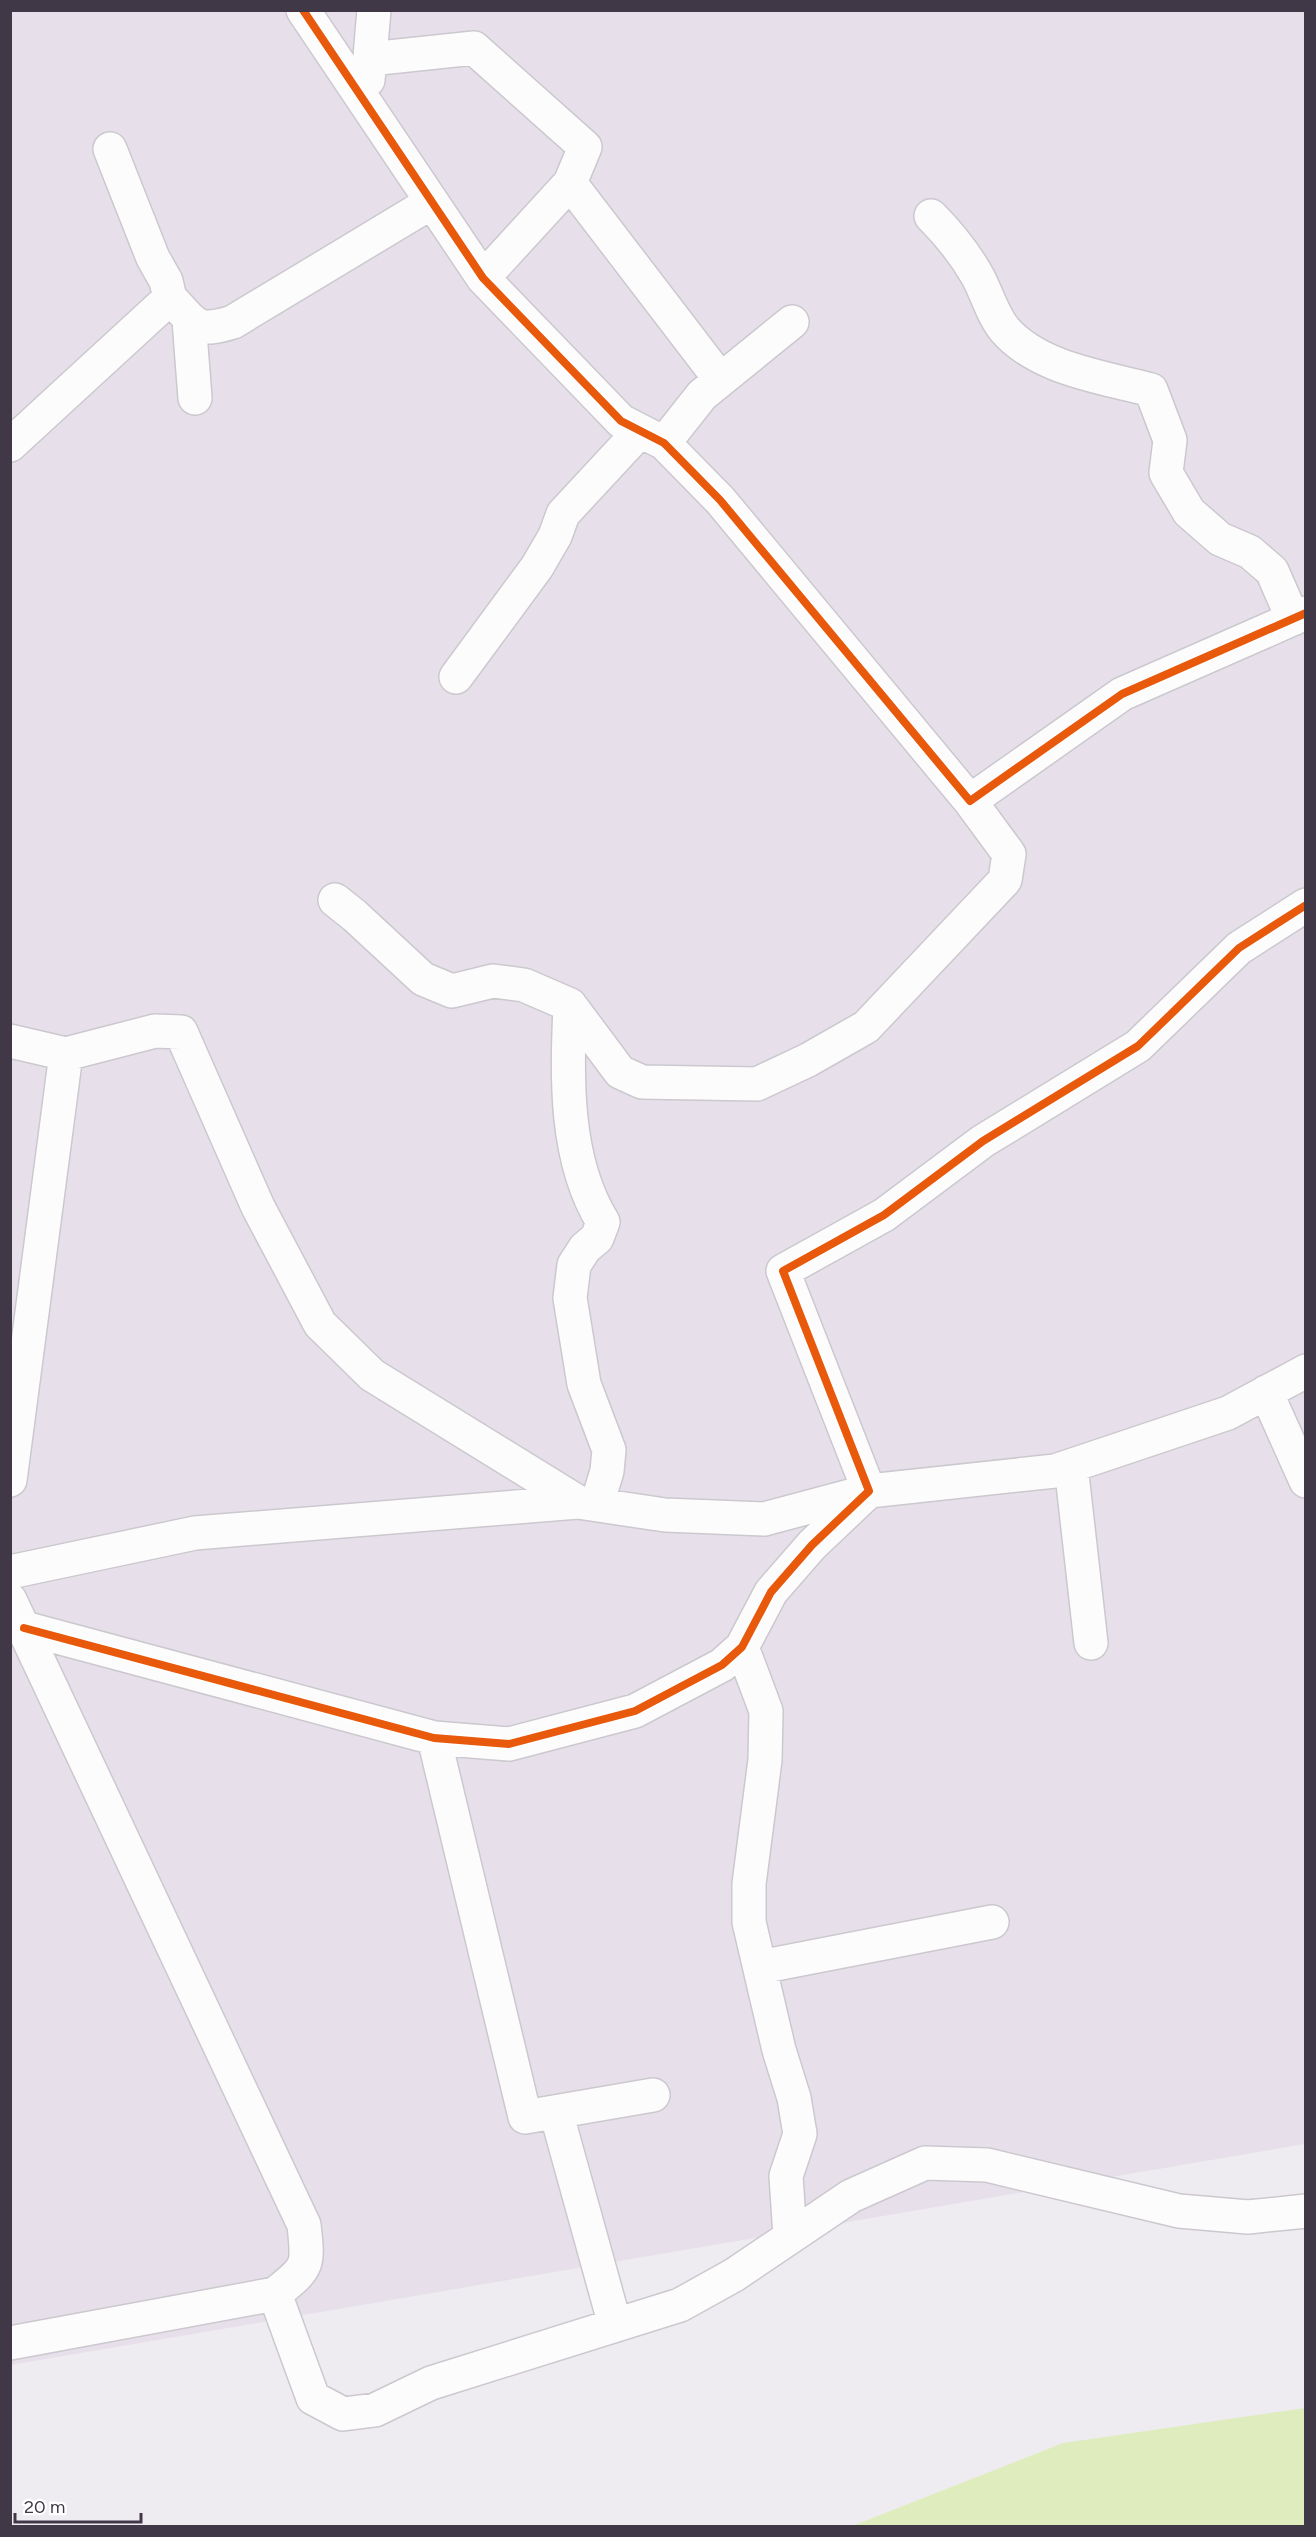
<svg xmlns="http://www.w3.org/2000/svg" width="1316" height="2537" font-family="Figtree,sans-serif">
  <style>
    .residential { fill: #e7e0eb }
    .water { fill: #dfedbe }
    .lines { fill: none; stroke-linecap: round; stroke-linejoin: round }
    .minor-casing { stroke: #cbc8ce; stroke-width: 36 }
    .minor { stroke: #fdfcfd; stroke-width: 33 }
    .cycleway-casing { stroke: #fff; stroke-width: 11 }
    .cycleway { stroke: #e8590c; stroke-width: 8 }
  </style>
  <rect width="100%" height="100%" fill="#efecf1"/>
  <path class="residential" d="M11,11H1305V2144L11,2365Z"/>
  <path class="water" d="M1305,2408V2526H852L1063,2443Z"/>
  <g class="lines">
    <g class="minor-casing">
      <path id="minor" d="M303,10L483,278L621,421L664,443L720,500L970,801L1122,694L1306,613
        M370,59L474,48L585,147L570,183L483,278
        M368,80L374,10
        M570,183L720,379
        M931,216C950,235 965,254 978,277C987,294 993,316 1005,330C1039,369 1103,377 1151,390L1170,440L1166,473L1189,512L1220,539L1250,552L1272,571L1293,619
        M170,298C196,324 194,334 233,322L432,202
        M189,320L195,398
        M664,443L702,395L792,322
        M10,445L170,298L166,281L153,258L110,149
        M456,677L537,567L555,536L563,514L640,431
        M335,900L355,916L423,979L452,991L493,981L524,985L570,1005L620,1072L642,1082L757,1084L808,1060L866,1027L1005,880L1009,854L970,801
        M570,1005C567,1076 564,1159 603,1222L597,1238L585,1248L574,1265L570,1298L584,1384L609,1450L607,1471L597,1504
        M10,1041L66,1054L155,1031L181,1032L258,1207L320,1324L372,1375L578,1502
        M1266,1392L1306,1481
        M1071,1466L1091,1643
        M10,1480L66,1054
        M10,1572L195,1533L578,1502L665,1515L764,1519L869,1491L1055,1471L1228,1413L1306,1371
        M10,1600L304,2225C309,2268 308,2267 275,2294L10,2343
        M24,1628L434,1738L509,1744L635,1711L722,1665L742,1647L771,1592L812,1545L869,1491L783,1271L884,1215L983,1141L1138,1046L1239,948L1306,905
        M742,1647L766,1711L765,1760L749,1884V1922L779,2050L794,2098L800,2134L786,2176L790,2236
        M434,1738L525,2117L653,2095
        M760,1967L992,1922
        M556,2112L615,2325
        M275,2294L313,2398L343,2414L375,2410L431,2383L680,2305L734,2275L851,2196L925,2163L987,2165L1179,2211L1248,2217L1306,2211"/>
    </g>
    <use href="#minor" class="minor"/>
    <g class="cycleway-casing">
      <path id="cycleway" d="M303,10L483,278L621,421L664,443L720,500L970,801L1122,694L1306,613
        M24,1628L434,1738L509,1744L635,1711L722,1665L742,1647L771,1592L812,1545L869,1491L783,1271L884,1215L983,1141L1138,1046L1239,948L1306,905"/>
    </g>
    <use href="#cycleway" class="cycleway"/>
  </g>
  <rect width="1316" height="2537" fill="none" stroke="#403847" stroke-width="24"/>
  <path d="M15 2513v9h126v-9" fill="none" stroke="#403847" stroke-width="3"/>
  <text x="24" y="2513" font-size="18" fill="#403847" stroke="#ffffff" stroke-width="4.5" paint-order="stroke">20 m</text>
</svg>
